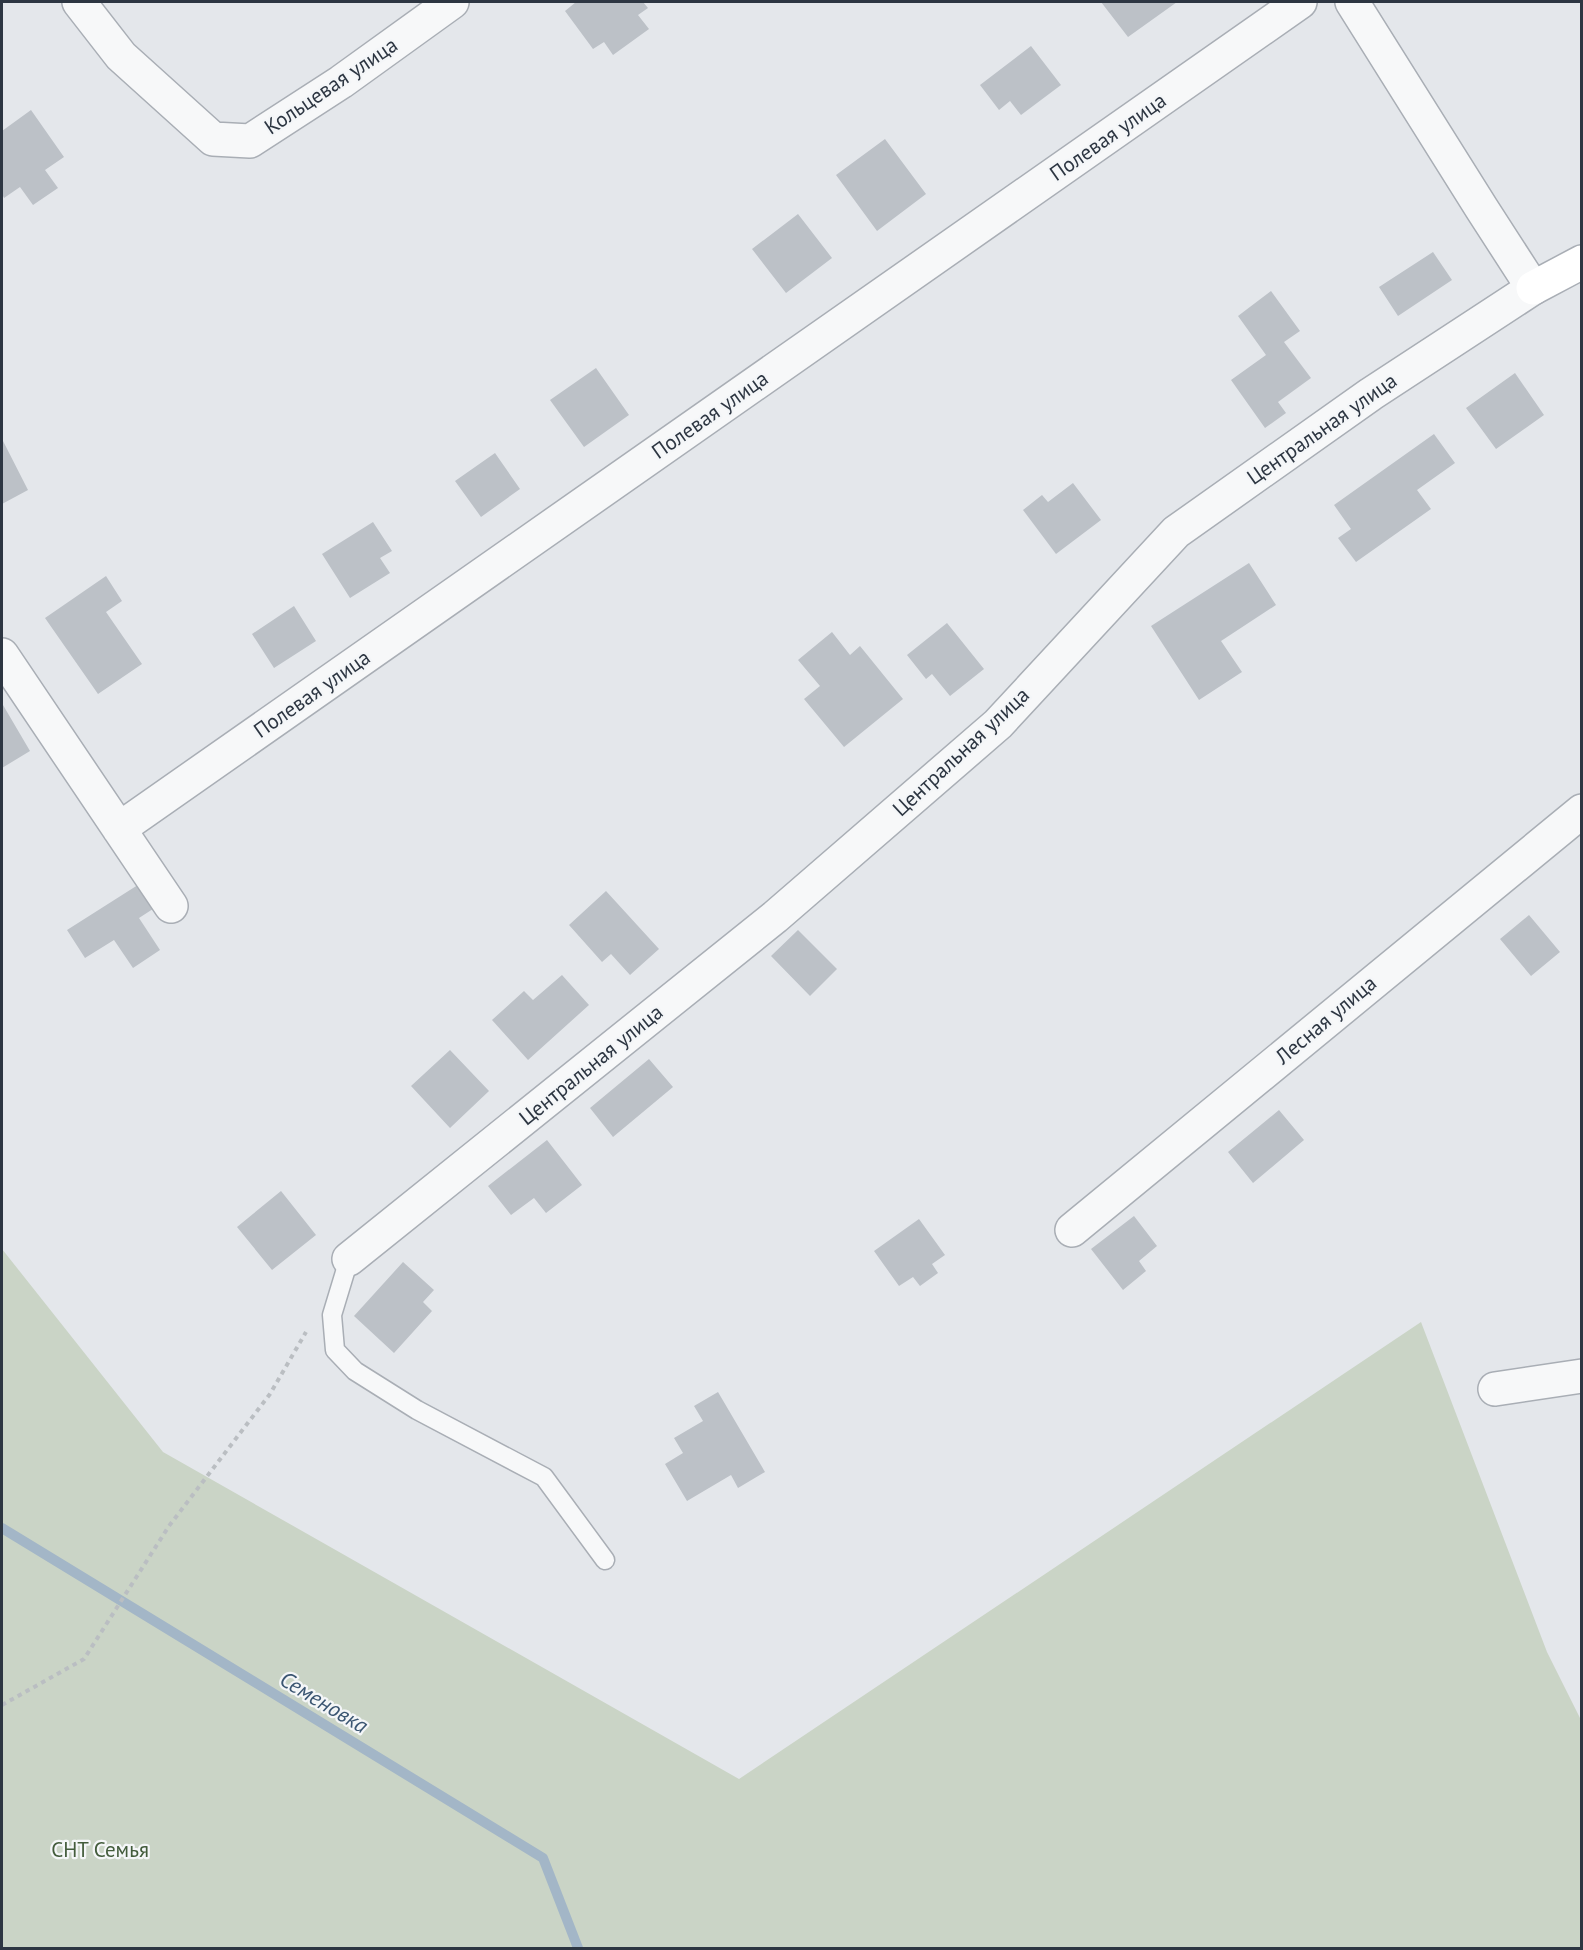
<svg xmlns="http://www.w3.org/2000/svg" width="1583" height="1950" font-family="'PT Sans',sans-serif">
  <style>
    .green { fill: #cad4c6 }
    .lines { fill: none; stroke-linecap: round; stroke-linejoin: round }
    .stream { stroke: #a3b6c7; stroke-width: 10 }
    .building { fill: #bcc1c7 }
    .lane-casing { stroke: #a9aeb5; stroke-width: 21 }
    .street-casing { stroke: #a9aeb5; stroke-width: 36 }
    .secondary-casing { stroke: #a9aeb5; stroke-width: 36 }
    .path { stroke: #babec2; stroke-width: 4; stroke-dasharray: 4.5 4.5; stroke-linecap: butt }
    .lane { stroke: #f7f8f9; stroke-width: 18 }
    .street { stroke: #f7f8f9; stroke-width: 33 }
    .secondary { stroke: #fff; stroke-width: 33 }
    .labels { text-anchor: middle; stroke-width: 4.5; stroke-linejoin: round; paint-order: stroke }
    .street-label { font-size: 21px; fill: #2d3642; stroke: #f4f6f8 }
    .park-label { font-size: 21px; fill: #435c3c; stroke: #f4f6f8 }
    .water-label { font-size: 22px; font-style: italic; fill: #3b5672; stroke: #f4f6f8 }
  </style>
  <rect width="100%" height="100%" fill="#e4e7eb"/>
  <path class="green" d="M2,1249L163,1452L739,1779L1421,1322L1547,1652L1581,1720V1948H2Z"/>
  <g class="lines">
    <path class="stream" d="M2,1528L543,1858L578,1948"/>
  </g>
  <path class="building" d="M576,2H643L648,8L638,15L649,29L613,55L604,42L593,49L565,11Z
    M1101,2H1177L1128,37Z
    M1031,46L1061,85L1021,115L1010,101L999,110L980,85Z
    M31,110L64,157L45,170L58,188L33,205L20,187L4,198L2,194V131Z
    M885,139L926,194L877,231L836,175Z
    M798,214L832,258L786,293L752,249Z
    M1433,252L1452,280L1398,316L1379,287Z
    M1271,291L1300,331L1284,342L1311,378L1278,402L1286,413L1265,428L1231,380L1266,355L1238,316Z
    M596,368L629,415L584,447L550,400Z
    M1515,373L1544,415L1496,449L1466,408Z
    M1434,434L1455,463L1417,490L1431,509L1356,562L1338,538L1351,529L1334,505Z
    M2,439L28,490L2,504Z
    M495,453L520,489L481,517L455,481Z
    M1073,483L1101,520L1056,554L1023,510L1042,495L1048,502Z
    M373,522L392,551L380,558L390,573L350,598L322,554Z
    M1249,563L1276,605L1221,641L1242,672L1199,700L1151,626Z
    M106,576L122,601L106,612L142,664L98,694L45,618Z
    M294,606L316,641L274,668L252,634Z
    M947,623L984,669L950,696L932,674L926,679L907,655Z
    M832,632L850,655L860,646L903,699L844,747L804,699L820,686L798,660Z
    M3,705L30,751L2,768V706Z
    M141,883L156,907L139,918L160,950L133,968L114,940L85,958L67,930Z
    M606,891L659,949L630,975L611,954L602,962L569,925Z
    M1529,915L1560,952L1531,976L1500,939Z
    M798,930L837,969L810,996L771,956Z
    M562,975L589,1005L528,1060L492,1020L524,991L533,1000Z
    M450,1050L489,1091L450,1128L411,1086Z
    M649,1059L673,1087L613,1137L590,1108Z
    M1279,1110L1304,1140L1253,1183L1228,1152Z
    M547,1140L582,1185L546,1213L534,1198L511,1215L488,1186Z
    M281,1191L316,1235L272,1270L237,1227Z
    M1134,1216L1157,1246L1139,1261L1146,1271L1123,1290L1091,1249Z
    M919,1219L945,1255L932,1264L938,1273L920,1286L913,1277L899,1286L874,1251Z
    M403,1262L434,1290L423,1302L432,1311L394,1353L354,1316Z
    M718,1392L765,1472L738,1488L731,1475L687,1501L665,1464L683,1453L674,1438L703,1421L694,1406Z"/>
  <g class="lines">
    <g class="lane-casing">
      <path id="lane" d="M349,1259L332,1315L335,1350L355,1371L417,1410L544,1477L605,1560"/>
    </g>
    <g class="street-casing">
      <path id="street" d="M79,2L121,56L213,139L250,141L341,82L452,2
        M2,655L171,906
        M119,829L1300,2
        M1072,1230L1582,811
        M349,1259L775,917L998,724L1176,532L1371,394L1533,288L1482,209L1352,2
        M1495,1389L1582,1376"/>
    </g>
    <g class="secondary-casing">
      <path id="secondary" d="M1533,288L1582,262"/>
    </g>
    <path class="path" d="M2,1705L84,1659L169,1526L270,1394L306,1332"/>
    <use href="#lane" class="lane"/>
    <use href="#street" class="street"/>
    <use href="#secondary" class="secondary"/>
  </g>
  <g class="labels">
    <g class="street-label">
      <text transform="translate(331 86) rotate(-34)" y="7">Кольцевая улица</text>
      <text transform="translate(1108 137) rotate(-35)" y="7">Полевая улица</text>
      <text transform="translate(710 415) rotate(-35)" y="7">Полевая улица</text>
      <text transform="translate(1322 429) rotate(-35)" y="7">Центральная улица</text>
      <text transform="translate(312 694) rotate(-35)" y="7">Полевая улица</text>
      <text transform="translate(961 752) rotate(-43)" y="7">Центральная улица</text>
      <text transform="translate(1326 1020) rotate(-40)" y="7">Лесная улица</text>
      <text transform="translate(591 1065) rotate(-39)" y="7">Центральная улица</text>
    </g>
    <g class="park-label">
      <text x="100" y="1857">СНТ Семья</text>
    </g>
    <g class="water-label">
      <text transform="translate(324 1702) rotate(31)" y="8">Семеновка</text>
    </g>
  </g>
  <rect width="1583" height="1950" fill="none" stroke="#2d3642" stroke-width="6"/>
</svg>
